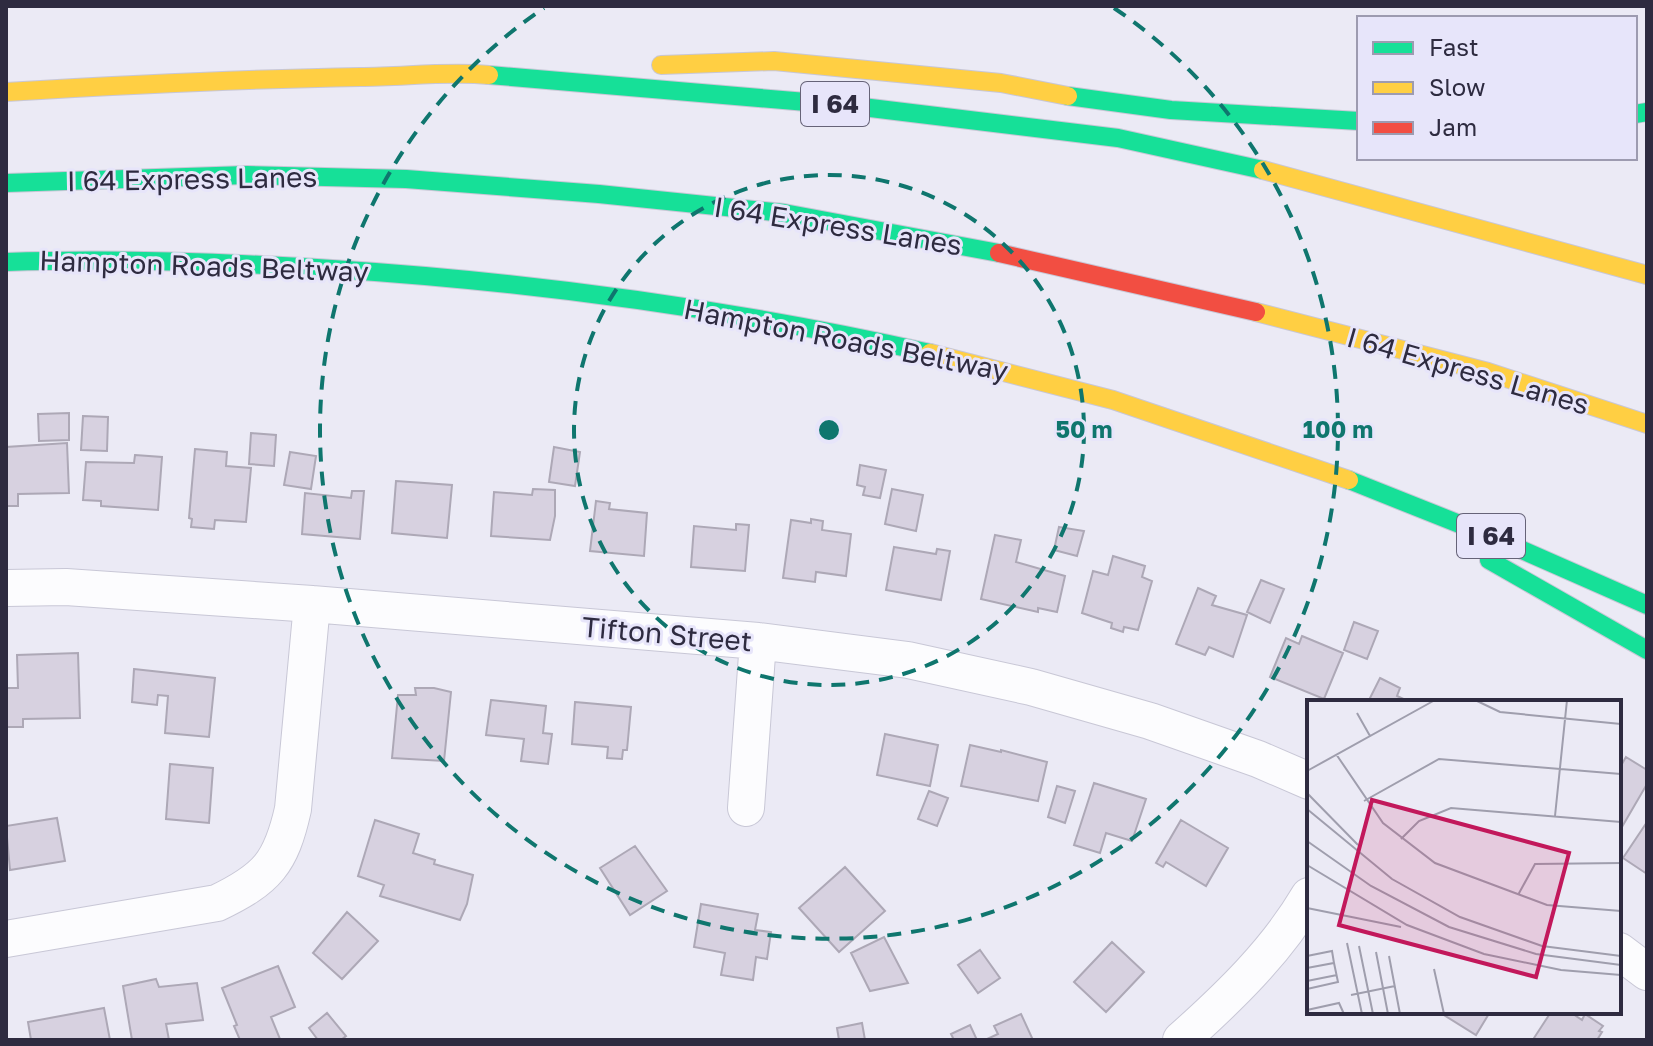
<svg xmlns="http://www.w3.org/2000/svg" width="1653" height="1046" font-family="'Golos Text',sans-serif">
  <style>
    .building { fill: #d7d1e0; stroke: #ada8b6; stroke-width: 2 }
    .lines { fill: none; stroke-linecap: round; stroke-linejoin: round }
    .street-casing { stroke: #c8c7d6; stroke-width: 38 }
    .fast-casing { stroke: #c8c7d6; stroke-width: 20 }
    .slow-casing { stroke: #c8c7d6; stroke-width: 20 }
    .jam-casing { stroke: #c8c7d6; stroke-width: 20 }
    .street { stroke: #fcfcfe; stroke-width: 36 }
    .fast { stroke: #16e098; stroke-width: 18 }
    .slow { stroke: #ffcf43; stroke-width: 18 }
    .jam { stroke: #f24e42; stroke-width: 18 }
    .ring { fill: none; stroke: #0f766e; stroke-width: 4; stroke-dasharray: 14 10 }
    .labels { text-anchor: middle; stroke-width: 6; stroke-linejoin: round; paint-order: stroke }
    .shield { fill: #e7e5fa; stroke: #666378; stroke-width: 2 }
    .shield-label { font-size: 26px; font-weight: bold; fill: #2e2b40 }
    .street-label { font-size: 28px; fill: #2e2b40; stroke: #e7e5fa }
    .inset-road { fill: none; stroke: #9f9ead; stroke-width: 2 }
    .view { fill: #c2185b; fill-opacity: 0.15; stroke: #c2185b; stroke-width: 4 }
    .inset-edge { fill: none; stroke: #2e2b40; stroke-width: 4 }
    .centre { fill: #0f766e; stroke: #e7e5fa; stroke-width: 4 }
    .ring-label { font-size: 24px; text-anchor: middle; font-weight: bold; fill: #0f766e; stroke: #e7e5fa; stroke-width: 6; stroke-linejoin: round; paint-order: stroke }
  </style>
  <rect width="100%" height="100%" fill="#ebeaf5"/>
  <path class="building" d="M69,413V440L39,441L38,414Z
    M83,416L108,417L107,451L81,450Z
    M251,433L276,435L274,466L249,464Z
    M67,443L69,493L18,494V506H6V447Z
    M554,447L580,452L575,486L549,482Z
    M195,449L227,452L226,466L251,468L246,522L215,520L214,529L191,527L192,519L189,518Z
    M290,452L316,456L311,489L284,485Z
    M135,455L162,457L158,510L101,506V501L83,500L86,462L134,463Z
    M860,465L886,470L880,498L863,495L865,487L857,485Z
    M396,481L452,485L447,538L392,533Z
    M533,489L555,490V516L550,540L491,536L494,492L532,495Z
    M892,489L923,495L916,531L885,524Z
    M352,491H364L360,539L302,534L305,493L351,498Z
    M596,501L610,503L609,509L647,513L644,556L590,551Z
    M811,519L823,521L822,530L851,534L846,576L816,572L815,582L783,578L791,520L811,523Z
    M736,524L749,525L745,571L691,567L694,526L736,530Z
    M1059,527L1084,531L1077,556L1054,550Z
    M995,535L1021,540L1016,562L1065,576L1057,612L1038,608V612L981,599Z
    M894,547L936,554L937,549L950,551L941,600L886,590Z
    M1113,556L1145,566L1142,577L1152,581L1138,630L1124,627L1123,632L1111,628L1112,623L1082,613L1093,571L1108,575Z
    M1261,580L1284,589L1270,623L1247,612Z
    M1198,588L1216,596L1212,605L1247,615L1233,657L1209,647L1205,655L1176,644Z
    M1354,622L1378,631L1367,659L1344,650Z
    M1302,636L1343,653L1324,699L1270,677L1286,638L1299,644Z
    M78,653L80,718L23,719V727H6V688H18L17,655Z
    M134,669L215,678L209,737L165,733L168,696L158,695L157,705L132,702Z
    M1380,678L1400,688L1397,696L1410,702H1368Z
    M415,688H434L451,692L444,761L392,758L398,695H416Z
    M491,700L546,706L543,733L552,734L548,764L521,761L524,739L486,735Z
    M575,702L631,707L627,750H623L622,759L607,758L608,747L572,744Z
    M885,734L938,745L930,786L877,775Z
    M970,745L1001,752V750L1047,762L1038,801L961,786Z
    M1626,757L1647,770V784L1619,832V769Z
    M170,764L213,768L209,823L166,819Z
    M1094,783L1146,799L1132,841L1106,833L1100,853L1074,845Z
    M1057,786L1075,791L1065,823L1048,817Z
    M929,791L948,798L937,826L918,819Z
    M57,818L65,861L10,870L6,826Z
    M375,820L419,834L413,853L435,860L434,864L473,875L467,904L460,920L380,896L384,885L358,876Z
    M1181,820L1228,848L1206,886L1166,862L1163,867L1156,863Z
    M1647,822V874L1623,858Z
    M635,846L667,891L630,915L600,868Z
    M845,867L885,911L839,952L799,908Z
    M701,904L758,914L755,930L771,932L767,959L756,957L753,980L721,975L725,953L694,947Z
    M347,912L378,941L342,979L313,953Z
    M884,937L908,983L870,991L851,953Z
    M1112,942L1144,972L1106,1012L1074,982Z
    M980,950L1000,978L978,993L958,965Z
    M278,966L295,1007L271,1017L280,1039L240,1040L234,1026L237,1025L222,988Z
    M156,979L159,987L197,983L203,1020L166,1024L169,1040H132L123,986Z
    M104,1008L110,1040H31L28,1022Z
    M1439,1012H1490L1476,1035Z
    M1551,1012H1570L1582,1020L1585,1014L1603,1026L1599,1031L1602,1032L1597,1040H1536L1534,1038Z
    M327,1013L346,1036L341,1040H318L309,1028Z
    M1021,1014L1033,1040H985L998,1034L994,1026Z
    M862,1023L865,1040H839L837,1028Z
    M970,1025L977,1040H954L951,1034Z"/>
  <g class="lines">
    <g class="street-casing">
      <path id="street" d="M6,588L66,587L312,604L758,641L908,660L1031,687L1150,721L1258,759L1309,781
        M746,808L758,641
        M6,939L217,903C267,879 281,863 293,809L312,604
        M1619,951L1647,972
        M1181,1040C1229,997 1276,952 1309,896"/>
    </g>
    <g class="fast-casing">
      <path id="fast" d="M489,75L854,106L1118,138L1263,170
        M1068,96L1171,110L1359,121
        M1635,114L1647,112
        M6,183L246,175L406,179L599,194L784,213L999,253
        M6,262C115,258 224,262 332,269C534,282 733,309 930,353
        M1349,480L1497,539L1647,605
        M1489,560L1647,650"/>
    </g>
    <g class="slow-casing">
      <path id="slow" d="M661,65L774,61L1001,83L1068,96
        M6,92C124,85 242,79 360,77C404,77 446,71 489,75
        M1263,170L1647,275
        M1256,312L1488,372L1647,424
        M930,353L1113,400L1349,480"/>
    </g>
    <g class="jam-casing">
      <path id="jam" d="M999,253L1256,312"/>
    </g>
    <use href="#street" class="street"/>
    <use href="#fast" class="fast"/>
    <use href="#slow" class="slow"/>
    <use href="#jam" class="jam"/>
  </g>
  <g class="ring">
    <circle cx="829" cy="430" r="255"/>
    <path d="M1114 8A509 509 0 1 1 544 8"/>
  </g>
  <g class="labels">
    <g class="shield">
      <rect x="801" y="82" width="68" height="44" rx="6"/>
      <rect x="1457" y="514" width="68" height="44" rx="6"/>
    </g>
    <g class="shield-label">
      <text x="835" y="113">I 64</text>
      <text x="1491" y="545">I 64</text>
    </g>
    <g class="street-label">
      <text transform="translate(192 179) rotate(-1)" y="10">I 64 Express Lanes</text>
      <text transform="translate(838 226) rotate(9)" y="10">I 64 Express Lanes</text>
      <text transform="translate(204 266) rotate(2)" y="10">Hampton Roads Beltway</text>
      <text transform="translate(846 340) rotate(11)" y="10">Hampton Roads Beltway</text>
      <text transform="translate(1468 371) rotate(16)" y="10">I 64 Express Lanes</text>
      <text transform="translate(667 634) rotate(5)" y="10">Tifton Street</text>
    </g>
  </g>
  <g transform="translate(1307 700)">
    <rect width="314" height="314" fill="#ebeaf5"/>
    <path class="inset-road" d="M168,0L193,12L314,24M50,13L63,36M29,54L76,123L128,163L240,205L314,211M0,71L128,0M0,93L51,145M57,101L132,59L314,74M0,109L85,179L153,217L235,246L314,256M248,116L260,0M94,139L112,121L144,108L314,122M0,141L64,186L142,227L229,254L314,265M0,165L100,225L177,254L254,270L314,275M211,195L228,164L314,163M0,208L94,227M40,243L55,314M52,246L66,314M69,252L81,314M0,256L25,251L27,263M82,256L93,314M0,268L27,263L31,282L0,289M127,269L137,314M0,281L30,275M44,295L88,286M0,310L32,303L37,314"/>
    <path class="view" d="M65,100L262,153L229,277L32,225Z"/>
    <rect width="314" height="314" class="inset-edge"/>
  </g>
  <circle cx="829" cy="430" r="12" class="centre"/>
  <g class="ring-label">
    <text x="1084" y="438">50 m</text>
    <text x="1338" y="438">100 m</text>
  </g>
  <rect width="1653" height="1046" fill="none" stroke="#2e2b40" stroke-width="16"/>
  <rect x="1357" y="16" width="280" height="144" fill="#e7e5fa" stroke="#9d9bb0" stroke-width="2"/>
  <rect x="1373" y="42" width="40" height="12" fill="#16e098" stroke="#9d9bb0" stroke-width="2"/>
  <text x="1429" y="56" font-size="24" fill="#2e2b40">Fast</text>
  <rect x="1373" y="82" width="40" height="12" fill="#ffcf43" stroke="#9d9bb0" stroke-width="2"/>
  <text x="1429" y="96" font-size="24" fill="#2e2b40">Slow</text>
  <rect x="1373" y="122" width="40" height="12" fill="#f24e42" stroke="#9d9bb0" stroke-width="2"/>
  <text x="1429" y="136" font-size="24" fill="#2e2b40">Jam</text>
</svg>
